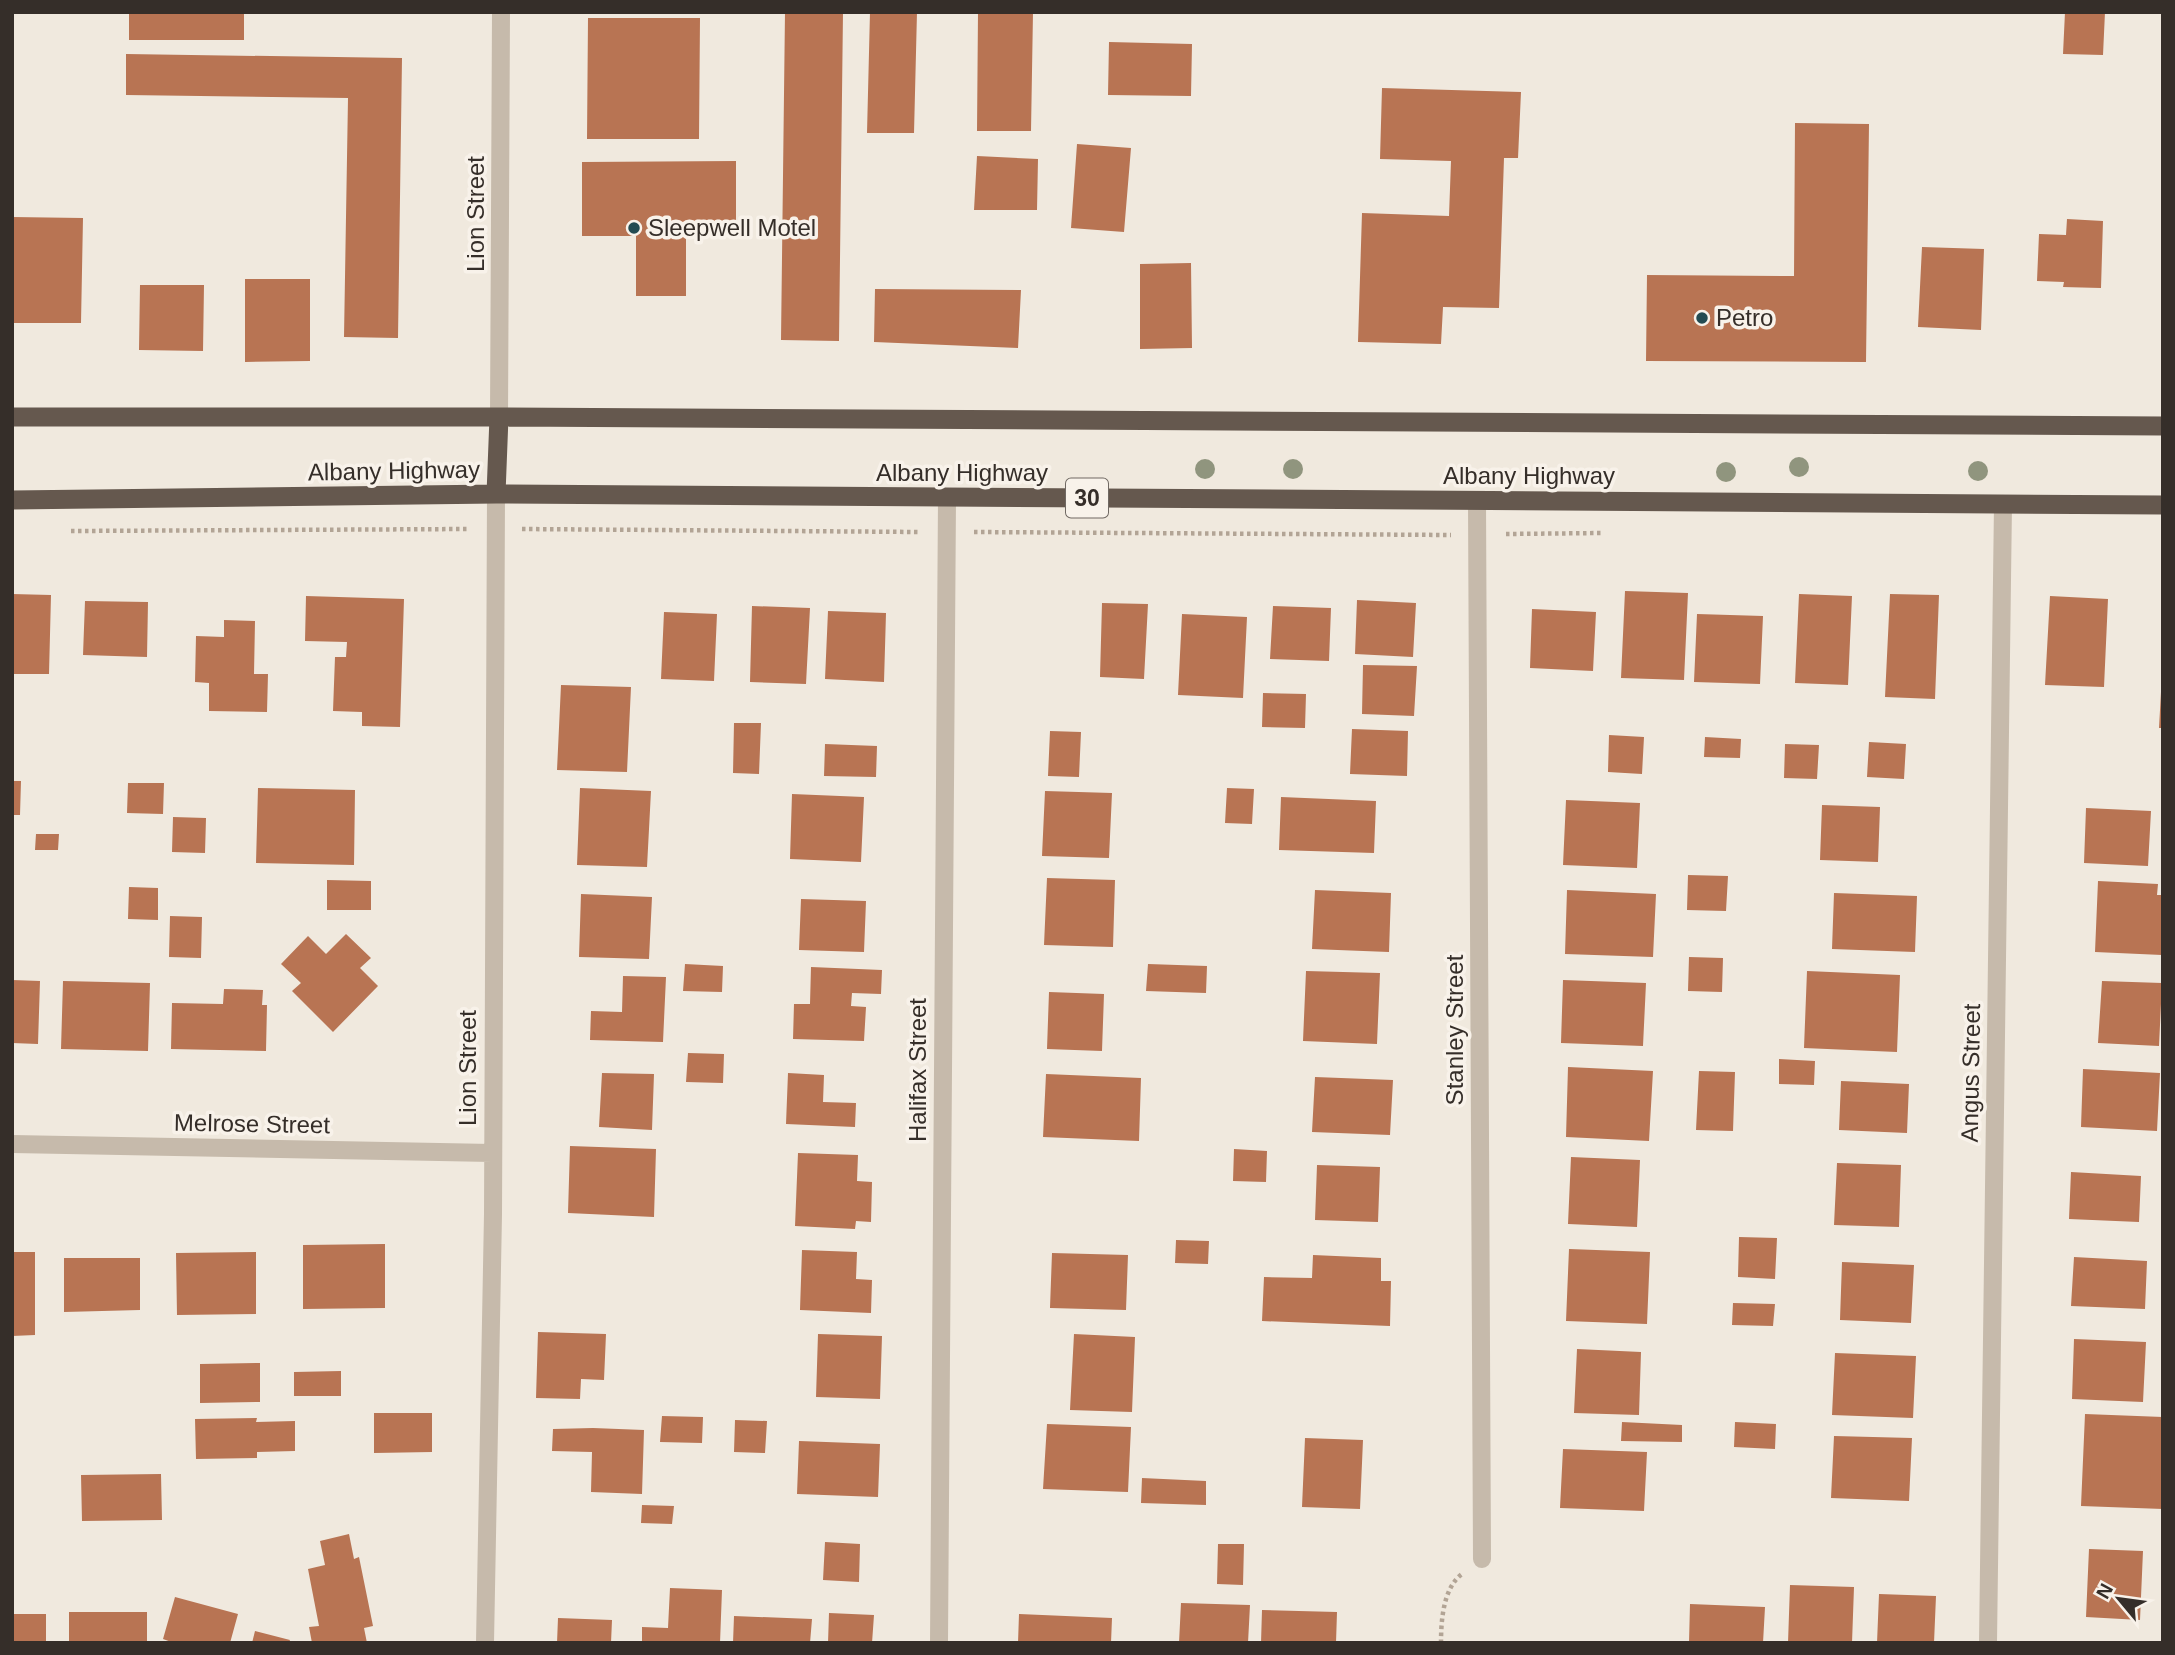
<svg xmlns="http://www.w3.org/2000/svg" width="2175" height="1655" font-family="Helvetica,sans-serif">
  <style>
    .building { fill: #b87453 }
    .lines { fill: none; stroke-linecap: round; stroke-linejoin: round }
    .path { stroke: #b2a495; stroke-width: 4.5; stroke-dasharray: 3.5 3.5; stroke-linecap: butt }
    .minor { stroke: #c6baab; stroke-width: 18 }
    .trunk { stroke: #65584e; stroke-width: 19 }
    .tree { fill: #90957e }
    .poi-dot { fill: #234b52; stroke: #f8f2ea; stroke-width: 2.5 }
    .labels { text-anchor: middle; stroke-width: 7; stroke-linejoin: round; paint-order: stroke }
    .shield { fill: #f8f2ea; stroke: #706963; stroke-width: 2 }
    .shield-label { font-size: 23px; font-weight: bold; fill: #352e29 }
    .street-label { font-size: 24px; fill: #352e29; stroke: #f8f2ea }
    .poi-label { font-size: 24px; fill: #352e29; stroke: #f8f2ea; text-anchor: start }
  </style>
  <rect width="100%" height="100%" fill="#f0e9de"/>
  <path class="building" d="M129,12H244V40H129Z
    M785,12H843L839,341L781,340Z
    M870,12H917L914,133H867Z
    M978,12H1033L1031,131H977Z
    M2065,12H2105L2103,55L2063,54Z
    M588,18H700L699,139H587Z
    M1109,42L1192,44L1191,96L1108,95Z
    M126,54L402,58L398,338L344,337L348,98L126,95Z
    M1382,88L1521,92L1518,158H1504L1499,308L1443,307L1441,344L1358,342L1362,213L1449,216L1451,161L1380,159Z
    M1795,123L1869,124L1866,362L1646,361L1647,275L1794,276Z
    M1077,144L1131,148L1124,232L1071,228Z
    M977,156L1038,159L1037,210H974Z
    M736,161V221H686V296H636V236H582V162Z
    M12,217L83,218L81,323H12Z
    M2067,219L2103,221L2101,288L2063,287L2064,282L2037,281L2039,234L2066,235Z
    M1922,247L1984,249L1981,330L1918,327Z
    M1191,263L1192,348L1140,349V264Z
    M245,279H310V361L245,362Z
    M140,285H204L203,351L139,350Z
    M875,289L1021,290L1018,348L874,342Z
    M1625,591L1688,593L1684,680L1621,678Z
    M12,594L51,595L49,674H12Z
    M1799,594L1852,596L1848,685L1795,683Z
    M1890,594L1939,595L1935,699L1885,697Z
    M306,596L404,599L400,727L362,726V712L333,711L335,657H346L347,642L305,641Z
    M2050,596L2108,599L2104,687L2045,685Z
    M1357,600L1416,603L1413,657L1355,654Z
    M85,601L148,602L147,657L83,655Z
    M1102,603L1148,604L1144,679L1100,677Z
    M752,606L810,608L806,684L750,682Z
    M1273,606L1331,608L1329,661L1270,659Z
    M1532,609L1596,612L1593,671L1530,668Z
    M828,611L886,613L884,682L825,679Z
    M664,612L717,614L714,681L661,679Z
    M1182,614L1247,617L1243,698L1178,695Z
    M1697,614L1763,616L1760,684L1694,682Z
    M224,620L255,621L254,674H268L267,712L209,711V683L195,682L196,636L224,637Z
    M1363,665L1417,666L1414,716L1362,714Z
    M561,685L631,687L627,772L557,770Z
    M2161,692H2163V728H2159Z
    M1263,693L1306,694L1305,728L1262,727Z
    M734,723H761L759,774L733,773Z
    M1352,729L1408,731L1407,776L1350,774Z
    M1050,731L1081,732L1079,777L1048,776Z
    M1609,735L1644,737L1642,774L1608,772Z
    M1705,737L1741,739L1740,758L1704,757Z
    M1869,742L1906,744L1904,779L1867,777Z
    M825,744L877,746L876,777L824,776Z
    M1785,744L1819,745L1817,779L1784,778Z
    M12,781H21L20,815H12Z
    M128,783H164L163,814L127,813Z
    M258,788L355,790L354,865L256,863Z
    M580,788L651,791L647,867L577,865Z
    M1227,788L1254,789L1252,824L1225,823Z
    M1045,791L1112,793L1109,858L1042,856Z
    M792,794L864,797L861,862L790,859Z
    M1281,797L1376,801L1374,853L1279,850Z
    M1566,800L1640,803L1637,868L1563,865Z
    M1822,805L1880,807L1878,862L1820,860Z
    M2086,808L2151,811L2148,866L2084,863Z
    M173,817L206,818L205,853L172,852Z
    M36,834H59L58,850H35Z
    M1688,875L1728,876L1726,911L1687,910Z
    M1047,878L1115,880L1113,947L1044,945Z
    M327,880L371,881V910H327Z
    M2098,881L2158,884L2157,895H2163L2162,955L2095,952Z
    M129,887L158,888V920L128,919Z
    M1315,890L1391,893L1389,952L1312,949Z
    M1567,890L1656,894L1653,957L1565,954Z
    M1834,893L1917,896L1915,952L1832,949Z
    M581,894L652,897L649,959L579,957Z
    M801,899L866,901L864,952L799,950Z
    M170,916L202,917L201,958L169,957Z
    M346,934L371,958L360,968L378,986L333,1032L292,991L301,983L281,964L308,936L326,954Z
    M1689,957L1723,958L1722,992L1688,991Z
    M685,964L723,966L722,992L683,991Z
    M1148,964L1207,966L1206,993L1146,991Z
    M811,967L882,970L881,994L852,993L851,1006L866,1007L864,1041L793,1039L794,1004H810Z
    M1306,971L1380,973L1377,1044L1303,1041Z
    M1807,971L1900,975L1897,1052L1804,1048Z
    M623,976L666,977L663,1042L590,1040L591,1011L622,1012Z
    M12,980L40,981L38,1044L12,1043Z
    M1563,980L1646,983L1643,1046L1561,1043Z
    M63,981L150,983L148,1051L61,1049Z
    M2102,981L2162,983L2159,1046L2098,1043Z
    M224,989L263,990L262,1005H267L266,1051L171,1049L172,1003L223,1004Z
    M1049,992L1104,994L1102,1051L1047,1049Z
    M688,1053L724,1054L723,1083L686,1082Z
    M1779,1059L1815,1061L1814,1085L1779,1084Z
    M1568,1067L1653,1071L1649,1141L1566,1137Z
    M2083,1069L2160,1073L2157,1131L2081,1127Z
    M1699,1071L1735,1072L1733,1131L1696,1130Z
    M602,1073L654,1074L652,1130L599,1127Z
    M788,1073L824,1075L823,1102L856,1103L855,1127L786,1124Z
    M1046,1074L1141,1078L1139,1141L1043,1137Z
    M1315,1077L1393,1080L1390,1135L1312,1132Z
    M1841,1081L1909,1084L1907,1133L1839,1130Z
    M570,1146L656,1149L654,1217L568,1213Z
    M1234,1149L1267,1151L1266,1182L1233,1181Z
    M798,1153L858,1155L857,1181L872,1182L871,1222L856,1221L855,1229L795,1226Z
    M1571,1157L1640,1160L1637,1227L1568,1224Z
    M1837,1163L1901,1165L1899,1227L1834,1225Z
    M1317,1165L1380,1167L1378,1222L1315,1220Z
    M2071,1172L2141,1176L2139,1222L2069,1219Z
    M1739,1237L1777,1238L1775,1279L1738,1277Z
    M1176,1240L1209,1241L1208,1264L1175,1263Z
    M385,1244V1308L303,1309V1245Z
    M1569,1249L1650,1252L1647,1324L1566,1321Z
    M802,1250L857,1252L856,1279L872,1280L871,1313L800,1310Z
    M12,1252H35V1335L12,1336Z
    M256,1252V1314L177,1315L176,1253Z
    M1052,1253L1128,1255L1126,1310L1050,1308Z
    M1313,1255L1381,1258V1281H1391L1390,1326L1262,1321L1264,1277L1312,1278Z
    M2074,1257L2147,1261L2145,1309L2071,1306Z
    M64,1258H140V1310L64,1312Z
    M1842,1262L1914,1265L1911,1323L1840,1320Z
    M1733,1303L1775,1304L1773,1326L1732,1325Z
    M538,1332L606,1334L604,1380L581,1379L580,1399L536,1398Z
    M818,1334L882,1336L880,1399L816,1397Z
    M1074,1334L1135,1337L1132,1412L1070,1410Z
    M2074,1339L2146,1342L2143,1402L2072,1399Z
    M1577,1349L1641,1352L1639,1415L1574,1413Z
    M1835,1353L1916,1356L1913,1418L1832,1415Z
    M260,1363V1402L200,1403V1364Z
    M341,1371V1396H294V1372Z
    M374,1413H432V1452L374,1453Z
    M2085,1414L2163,1417V1509L2081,1506Z
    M662,1416L703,1417L702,1443L660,1442Z
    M257,1418L256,1422L295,1421V1451L257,1452V1458L196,1459L195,1419Z
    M735,1420L767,1421L765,1453L734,1452Z
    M1622,1422L1682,1425V1442L1621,1441Z
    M1735,1422L1776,1424L1775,1449L1734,1447Z
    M1047,1424L1131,1427L1128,1492L1043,1489Z
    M593,1428L644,1430L642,1494L591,1492L592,1452L552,1451L553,1429Z
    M1834,1436L1912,1438L1909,1501L1831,1498Z
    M1305,1438L1363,1440L1360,1509L1302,1507Z
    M799,1441L880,1444L878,1497L797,1494Z
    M1563,1449L1647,1452L1644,1511L1560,1508Z
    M161,1474L162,1520L82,1521L81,1475Z
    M1142,1478L1206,1481V1505L1141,1503Z
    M642,1505L674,1506L672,1524L641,1523Z
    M349,1534L354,1559L359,1557L373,1626L364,1628L367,1643H312L309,1627L319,1626L308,1569L325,1565L320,1541Z
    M825,1542L860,1544L859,1582L823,1580Z
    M1218,1544H1244L1243,1585L1217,1584Z
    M2089,1549L2143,1551L2140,1620L2086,1617Z
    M1790,1585L1854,1587L1852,1643H1788Z
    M670,1588L722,1590L720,1643H642V1627L668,1628Z
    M1879,1594L1936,1596L1934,1643H1877Z
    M175,1597L238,1614L230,1643H174L163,1639Z
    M1181,1603L1250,1605L1248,1643H1179Z
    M1690,1604L1765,1607L1763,1643H1689Z
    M1262,1610L1337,1612L1336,1643H1261Z
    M69,1612H147V1643H69Z
    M829,1613L874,1615L872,1643H828Z
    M12,1614H46V1643H12Z
    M1019,1614L1112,1618L1111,1643H1018Z
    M734,1616L812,1619L810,1643H733Z
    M558,1618L612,1620L611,1643H557Z
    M255,1631L290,1640L289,1643H252Z"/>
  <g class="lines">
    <path class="path" d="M522,529L919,532
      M71,531L468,529
      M974,532L1451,535
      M1506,534L1602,533
      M1441,1643C1441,1621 1443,1588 1462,1574"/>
    <path class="minor" d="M499,417L501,12
      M1477,501L1482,1559
      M12,1144L492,1153
      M485,1643L493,1214L496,494
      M939,1643L947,498
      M1988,1643L2003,504"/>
    <path class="trunk" d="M12,417H499L2163,426
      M496,494L499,417
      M12,500L496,494L2163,505"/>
  </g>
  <g class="tree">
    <circle cx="1799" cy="467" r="10"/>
    <circle cx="1205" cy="469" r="10"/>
    <circle cx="1293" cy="469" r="10"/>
    <circle cx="1978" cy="471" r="10"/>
    <circle cx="1726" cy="472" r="10"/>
  </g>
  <g class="poi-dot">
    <circle cx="634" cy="228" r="7"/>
    <circle cx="1702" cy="318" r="7"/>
  </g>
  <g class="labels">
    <rect class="shield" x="1066" y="478.5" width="42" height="39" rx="5"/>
    <g class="shield-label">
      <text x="1087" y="506">30</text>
    </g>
    <g class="street-label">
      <text transform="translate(476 214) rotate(-90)" y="8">Lion Street</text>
      <text transform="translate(394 471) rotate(-1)" y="8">Albany Highway</text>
      <text x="962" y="481">Albany Highway</text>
      <text x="1529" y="484">Albany Highway</text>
      <text transform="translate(1455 1030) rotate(-90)" y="8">Stanley Street</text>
      <text transform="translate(468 1068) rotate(-90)" y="8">Lion Street</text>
      <text transform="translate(918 1070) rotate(-90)" y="8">Halifax Street</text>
      <text transform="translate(1971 1073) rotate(-89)" y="8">Angus Street</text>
      <text transform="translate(252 1124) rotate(1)" y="8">Melrose Street</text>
    </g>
    <g class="poi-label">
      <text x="648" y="236">Sleepwell Motel</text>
      <text x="1716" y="326">Petro</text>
    </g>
  </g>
  <rect width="2175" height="1655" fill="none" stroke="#352e29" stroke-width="28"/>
  <g transform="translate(2119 1599) rotate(299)" stroke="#f8f2ea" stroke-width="5" paint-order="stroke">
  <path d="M0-5L12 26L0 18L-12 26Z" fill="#352e29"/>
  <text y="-10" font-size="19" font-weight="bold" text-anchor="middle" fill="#352e29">N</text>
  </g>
</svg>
